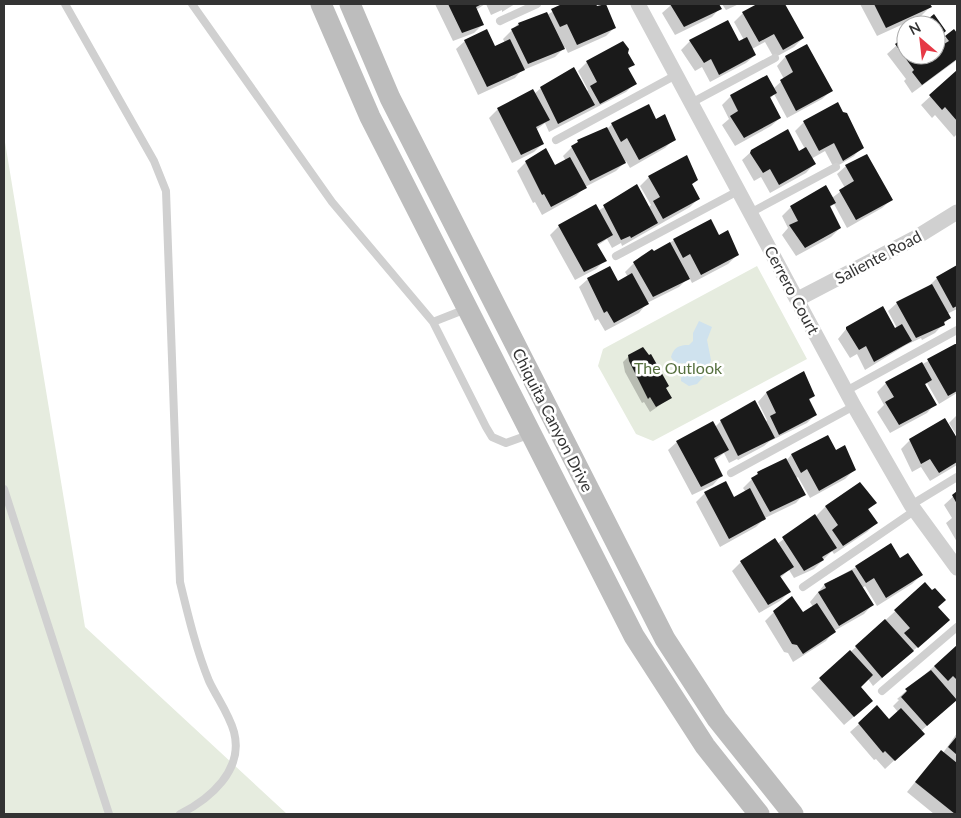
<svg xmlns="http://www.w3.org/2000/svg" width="961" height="818" font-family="Lato,sans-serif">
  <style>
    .green { fill: #e6ecdf }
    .water { fill: #cfe2ee }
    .shadow { fill: #0003 }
    .building { fill: #1a1a1a }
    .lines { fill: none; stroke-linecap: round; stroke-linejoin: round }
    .lane { stroke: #d0d0d0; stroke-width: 8 }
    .street { stroke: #d0d0d0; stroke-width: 15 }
    .secondary { stroke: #bdbdbd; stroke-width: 21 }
    .labels { text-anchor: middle; stroke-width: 5; stroke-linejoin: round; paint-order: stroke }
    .street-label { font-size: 16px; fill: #333; stroke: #fff }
    .park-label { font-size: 16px; fill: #56703f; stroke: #fff }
  </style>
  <rect width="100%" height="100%" fill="#fff"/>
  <path class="green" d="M4,136L85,627L287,814H4Z
    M757,266L807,359L653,441L636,434L598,366L603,349Z"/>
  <path class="water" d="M699,321L712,327L707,340L711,360L706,374L697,384L689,386L681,381V378L687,365L682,363L676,365L671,357C674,347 679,345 689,345L693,341V333Z"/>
  <path class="shadow" d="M435,4H485L476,10L483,24L474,33L453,41Z
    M486,4H515L502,12V10L491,15Z
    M565,4H594L597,8L605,4L615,27L606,36L568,53L565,47L555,57L521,71L515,78L478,95L456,49L465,41L494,48L505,43L503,39L518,24L547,15Z
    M669,4H718L720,8L712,17L675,35L662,13L670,6Z
    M722,4H739L726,10Z
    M760,4H784L803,38L794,47L774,58L765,42L752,49L755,55L746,63L710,82L702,67L695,71L681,50L690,41L739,43L744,40L734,22L743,13Z
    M860,4H928L930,7L921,16L877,36Z
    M934,16L945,31L938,38L941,42L954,31L957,35V60L912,93L904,81L906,79L887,54L906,37V55H936V25H922Z
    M807,46L831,91L822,99L787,118L774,94L770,99L780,118L771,126L735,146L722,125L729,119L722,105L731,96L766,77L773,89L784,79L777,66L785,57Z
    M627,53L633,64L628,70L635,83L626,92L549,132L545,123L536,130L543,143L534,152L512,163L489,118L498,109L532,91L534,94L541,88L574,69L586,92L588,90L578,71L587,62Z
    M957,72V134L954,137L935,115L932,118L921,105Z
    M656,121L674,139L665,148L630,168L626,161L616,171L585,187L576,196L542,215L535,202L533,203L517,171L526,162L555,167L566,161L563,156L572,147L607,129L612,124Z
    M804,122L862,147L854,156L834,168L825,151L811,159L814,164L806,173L770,193L761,177L754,181L742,160L752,151L799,152L805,149L795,131Z
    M846,166L891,200L882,208L847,228L834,204L829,208L840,228L831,237L796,256L782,235L788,228L782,216L791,207L832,198L845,188L837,174Z
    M649,177L697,180L691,185L698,199L690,207L622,246L621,243L612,248L607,239L597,246L605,260L596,269L575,280L550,235L559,226L598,211L637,186L649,207L651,205L640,186Z
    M719,236L737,255L728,264L692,283L689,277L679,287L647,303L639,313L605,331L598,319L595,321L579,287L588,279L618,282L628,277L625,272L641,256L652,250L654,253L674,240Z
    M957,267V309L947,314L949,318L935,333L922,340L921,338L906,345L865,370L857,354L850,358L838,339L847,328L895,329L897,328L888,311L897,303L928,287L937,278Z
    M957,346V393L939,404L927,383L925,385L935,404L927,413L890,433L877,412L884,405L877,392L886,383Z
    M629,356L665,388L670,398L650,412L644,402L642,403L625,372L623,362Z
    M803,372L814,396L808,401L815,415L807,423L770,441L764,446L738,460L737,459L729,463L724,453L714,461L721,476L713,485L692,495L668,450L677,442L715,427L721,421L765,423L767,420L758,402L766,393Z
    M957,415V436L949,423Z
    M827,437L835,452L854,470L845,479L810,498L798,477L796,478L804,494L796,503L765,518L756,527L720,547L696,502L705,493L725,482L734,498L746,492L743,488L758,473L786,461L791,455Z
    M910,440H957V465L930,481L921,467L912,472L901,449Z
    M957,493V542L946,523L952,518L944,505Z
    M875,503L868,510L876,523L867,532L834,554L832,551L814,569L794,578L789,570L780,578L789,592L780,601L759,613L732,571L741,562L777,544L815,517L825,507Z
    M900,559L921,575L912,584L877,606L865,586L862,588L872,605L864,614L834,631L826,641L793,662L788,653L784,652L765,621L774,612L803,614L813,607L810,602L824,585L856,567Z
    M925,584L937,608L939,628L873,686L868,679L859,687L872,701L844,725L811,688Z
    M957,646V699L921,731L914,742L885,769L876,759L874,760L850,732L859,724L889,721L898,712L893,706L899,700L897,699Z
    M957,733V781L954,785L957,788V811L954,814H934L907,792L933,760L943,753Z"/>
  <path class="building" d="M448,4H482L476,7L484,25L462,33Z
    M562,4H596L597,6L606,4L616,28L577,45L567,24L560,27L551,9Z
    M670,4H719L722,9L684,27Z
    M757,4H785L804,38L783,50L774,34L759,42L742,12Z
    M874,4H930L932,7L886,28Z
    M547,12L565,49L528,64L511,29L519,25L518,23Z
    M934,14L946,31L939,37L944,44L949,41L945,36L954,29L957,33V59L922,85L912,72L914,70L895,44L906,36V55H936V25H921Z
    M728,20L739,41L747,37L756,55L719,75L711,59L704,63L689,40Z
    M487,29L495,46L510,39L525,70L487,87L464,40Z
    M623,41L629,49L628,53L635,65L628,68L637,84L600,104L590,86L597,82L586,61Z
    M807,44L833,91L796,111L780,80L793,72L785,56Z
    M574,67L595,105L558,124L540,87Z
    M957,70V121L945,107L942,110L929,95Z
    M767,75L777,93L770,97L781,118L744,138L730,116L738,111L730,95Z
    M533,89L550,120L536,127L544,144L521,155L497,108Z
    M838,102L843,112L847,113L864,148L843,161L834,143L819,151L803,121Z
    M649,104L656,119L665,114L676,140L639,160L627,138L621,142L611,123Z
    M607,127L626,163L590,181L571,146L578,142L577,140Z
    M788,129L799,151L806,147L816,164L779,185L770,169L763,173L750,153L751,150Z
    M546,148L555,165L570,157L587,188L551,207L544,194L542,195L525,161Z
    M867,154L893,200L856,220L839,190L854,181L845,165Z
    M687,155L698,180L692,184L700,199L663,219L653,201L660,197L648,176Z
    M637,184L658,223L631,238L630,236L621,240L603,205Z
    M826,185L836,203L830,206L841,228L805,248L789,225L798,221L790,206Z
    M596,204L613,235L597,244L607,261L584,272L558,225Z
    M711,219L719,235L728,230L739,255L701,275L690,254L683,258L673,239Z
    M670,242L690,279L653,297L633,262L652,249L654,251Z
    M957,265V306L953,308L936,277Z
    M610,266L618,281L632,273L649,304L614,323L607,311L604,313L587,278Z
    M932,284L951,318L944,322L945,325L916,338L896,302Z
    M883,306L895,328L902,324L912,341L874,362L866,346L859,350L846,329V327Z
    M955,344H957V391L948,396L927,359Z
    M643,347L649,355L651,354L669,386L666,388L672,398L656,407L650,397L648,399L629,361L628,355Z
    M922,362L932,380L925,384L937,405L899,425L885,402L894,397L885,382Z
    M804,371L815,396L809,399L817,415L779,435L770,416L776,413L766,392Z
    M755,400L775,438L738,456L720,420Z
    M945,418L957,438V462L939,473L930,459L921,464L909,439Z
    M713,421L729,450L714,458L723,476L701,487L676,441Z
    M828,435L836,450L845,445L856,470L819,491L807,469L801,473L791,454Z
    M786,458L806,495L770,512L751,478L758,474L757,472Z
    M726,481L734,497L750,488L766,519L729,539L704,492Z
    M860,482L877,503L868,509L878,523L843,546L832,530L838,525L825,506Z
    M957,491V504L952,495Z
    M815,514L837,548L822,557L824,560L804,571L782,537Z
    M775,538L794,567L780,576L791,592L768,605L740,561Z
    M891,543L900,558L908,553L923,575L886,598L874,578L866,583L855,566Z
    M852,570L874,605L839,626L818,592L826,588L824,584Z
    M925,582L932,590L935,588L946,600L938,607L950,620L918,648L904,633L910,628L894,610Z
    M792,596L803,612L817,603L836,632L803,654L797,645L792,644L773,611Z
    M885,619L914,651L882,678L855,646Z
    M957,645V680L953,676L948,681L934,666Z
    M850,650L873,675L861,687L873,701L854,717L819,678Z
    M931,670L957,700L927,726L901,697L907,691L905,689Z
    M877,705L889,719L901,708L925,734L895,761L885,751L883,753L858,723Z
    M957,736V755L948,747Z
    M941,750L957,763V812L955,814L915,782Z"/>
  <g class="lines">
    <path class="lane" d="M65,4L154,161L166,191L180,582C188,615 196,649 209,681C217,698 229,714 234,732C244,770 210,799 180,814
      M192,4L332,202L433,322L486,427L492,437L506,443L531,434
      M500,21L537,4
      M691,103L775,58
      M556,140L676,75
      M750,213L836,167
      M616,256L738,191
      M433,322L466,309
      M846,391L957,330
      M731,473L854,406
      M4,489L109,814
      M911,505L957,477
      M803,587L914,511
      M882,691L957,627"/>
    <path class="street" d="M638,4L854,406L911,505L957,568
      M798,299L915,238L957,212"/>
    <path class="secondary" d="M321,4L370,117L634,636L705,746L759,814
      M350,4L390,98L665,639L717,719L793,814"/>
  </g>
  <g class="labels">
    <g class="street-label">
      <text transform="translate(878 257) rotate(-28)" y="6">Saliente Road</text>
      <text transform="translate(792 290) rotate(62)" y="6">Cerrero Court</text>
      <text transform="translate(553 420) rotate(63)" y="6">Chiquita Canyon Drive</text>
    </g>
    <g class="park-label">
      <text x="678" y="374">The Outlook</text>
    </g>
  </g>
  <rect width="961" height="818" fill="none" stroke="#333333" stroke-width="10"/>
  <g transform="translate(921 40) rotate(332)"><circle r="24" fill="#ffffff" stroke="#adadad"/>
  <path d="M0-4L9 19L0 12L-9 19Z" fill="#e63946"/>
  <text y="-8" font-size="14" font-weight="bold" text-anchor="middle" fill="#333333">N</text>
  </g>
</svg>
